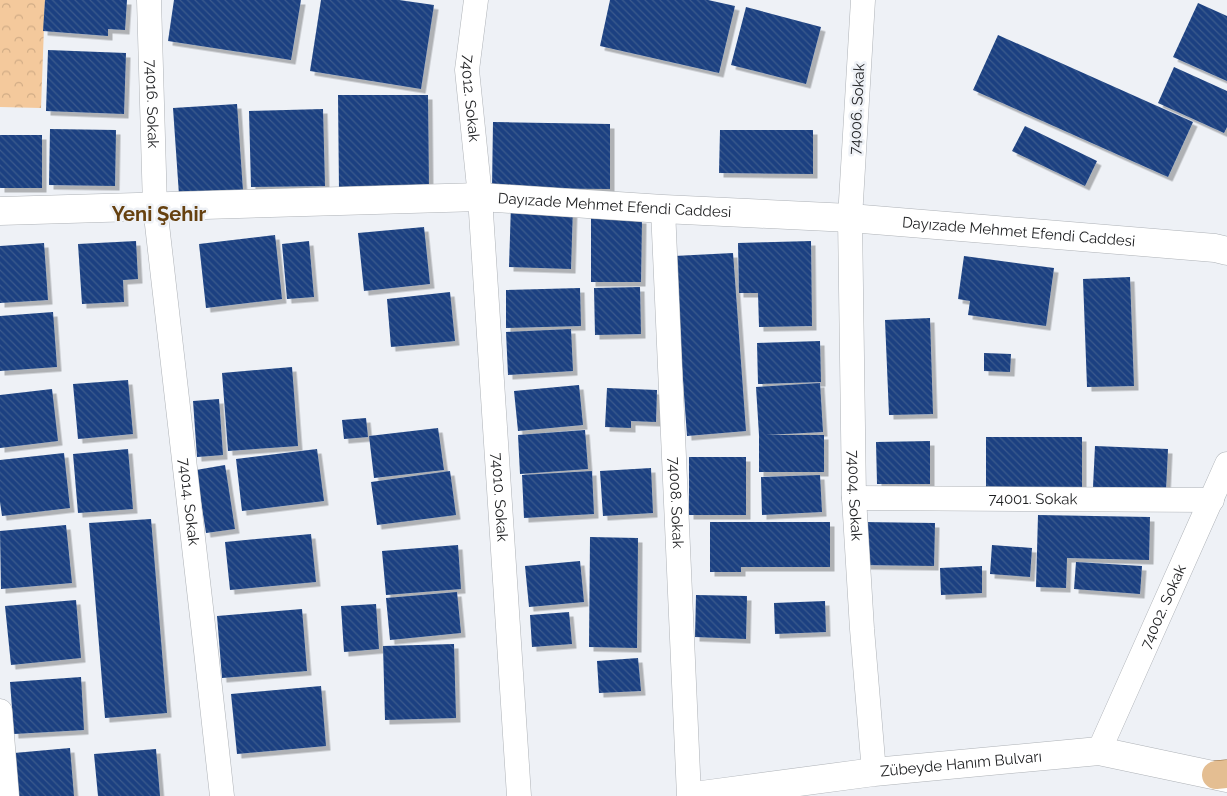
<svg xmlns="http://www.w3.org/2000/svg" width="1227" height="796" font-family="Raleway,sans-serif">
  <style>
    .park { fill: url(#park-crowns) }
    .building { fill: url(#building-back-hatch); filter: url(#shadow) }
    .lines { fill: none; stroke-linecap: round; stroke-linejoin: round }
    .street-casing { stroke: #aeb2b7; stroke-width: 25 }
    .secondary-casing { stroke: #aeb2b7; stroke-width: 29 }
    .primary-casing { stroke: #936a3c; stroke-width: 29 }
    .street { stroke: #fff; stroke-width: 24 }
    .secondary { stroke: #fff; stroke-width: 28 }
    .primary { stroke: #e4be92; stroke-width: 28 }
    .labels { text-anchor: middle; stroke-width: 5; stroke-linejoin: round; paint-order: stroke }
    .street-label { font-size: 15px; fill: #1e1f21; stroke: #eef1f6 }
    .district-label { font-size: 20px; font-weight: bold; fill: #664110; stroke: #eef1f6 }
  </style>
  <defs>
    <pattern id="park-crowns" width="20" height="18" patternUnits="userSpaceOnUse" patternTransform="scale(1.25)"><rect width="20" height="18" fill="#f4c99c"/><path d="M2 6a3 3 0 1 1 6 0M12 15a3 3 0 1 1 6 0" fill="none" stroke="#d1ac86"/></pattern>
    <pattern id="building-back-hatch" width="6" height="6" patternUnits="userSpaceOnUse" patternTransform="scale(1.25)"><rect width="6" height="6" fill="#1b4181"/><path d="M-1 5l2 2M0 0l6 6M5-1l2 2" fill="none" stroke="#3b5a8d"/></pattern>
    <filter id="shadow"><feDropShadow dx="4.5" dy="4.5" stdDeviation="0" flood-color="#0004"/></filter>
  </defs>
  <rect width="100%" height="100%" fill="#eef1f6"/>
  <path class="park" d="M0,0H45L41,108L0,107Z"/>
  <path class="building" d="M45,0H127L125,30L108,29V36L43,31Z
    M174,0H301L291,60L168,41Z
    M321,0H399L434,5L421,89L310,71Z
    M610,0H708L735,6L719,73L600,46Z
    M1198,3L1227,16V81L1173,57Z
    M746,7L821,27L806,84L731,65Z
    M998,35L1193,122L1168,177L973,90Z
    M48,50L126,53L124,114L46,111Z
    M1174,67L1227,91V127L1224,133L1158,103Z
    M338,95H428L429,190L339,191Z
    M237,104L243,191L179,195L173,108Z
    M323,109L325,186L251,187L249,111Z
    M493,122L610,124V189L492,188Z
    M1025,126L1097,161L1085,186L1012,151Z
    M50,129L116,130L115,186L49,185Z
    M720,130H813V174L719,173Z
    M0,135H42V188H0Z
    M511,204L573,206L571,269L509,267Z
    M591,218L642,219L641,282H591Z
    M424,227L430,284L364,291L358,233Z
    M275,235L282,299L206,308L199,244Z
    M136,241L138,279L123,280L124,302L82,304L78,244Z
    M309,241L314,297L287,299L282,244Z
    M811,241L812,326L759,327L758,293H739L738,243Z
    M44,243L48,300L0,303V246Z
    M733,253L746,431L687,436L674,256Z
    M964,256L1054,268L1046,326L968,315L970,301L958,299Z
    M1130,277L1134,386L1087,387L1083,279Z
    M640,287L641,334L595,335L594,288Z
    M580,288L581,326L506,328V290Z
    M450,292L455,341L391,347L387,299Z
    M53,312L57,367L0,371V316Z
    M930,318L933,414L889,415L885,320Z
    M571,329L573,371L508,375L506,332Z
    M820,341L821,382L758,384L757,343Z
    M984,353L1011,354L1010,372L984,371Z
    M292,367L298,446L228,451L222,373Z
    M128,380L133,434L78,439L73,384Z
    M820,383L823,432L766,435H824V472H759V435L756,387Z
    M579,385L583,425L518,431L514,391Z
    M607,388L657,390L656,422L631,421V428L605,427Z
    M52,389L58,441L0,448V395Z
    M219,399L223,455L197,457L193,401Z
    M366,418L368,437L344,439L342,420Z
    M438,428L444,470L374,478L369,436Z
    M585,430L588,469L520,474L518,435Z
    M986,437H1082V491H986Z
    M930,441V484H877L876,442Z
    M1095,446L1168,449L1166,490L1093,487Z
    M128,449L133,509L78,513L73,454Z
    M317,449L324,501L242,511L236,459Z
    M64,453L70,508L2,516L0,502V460Z
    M689,457H746V515H689Z
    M225,465L235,529L206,533L196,470Z
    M651,468L653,513L603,516L600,471Z
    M450,471L456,515L377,525L371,482Z
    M592,471L594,514L524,518L522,475Z
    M820,475L822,512L762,515L761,477Z
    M1038,515L1150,517L1149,560L1067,558L1066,588L1036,587Z
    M151,519L167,713L105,718L89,523Z
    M710,522H830V567H741V572H710Z
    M863,522L935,523L934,566L863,565Z
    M66,525L72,583L1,589L0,531Z
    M311,534L316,582L230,590L225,542Z
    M590,537L638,538L637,648L589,647Z
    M458,545L461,589L386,595L382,551Z
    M992,545L1032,548L1030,577L990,574Z
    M580,561L584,602L529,607L525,566Z
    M1076,562L1142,566L1140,594L1074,589Z
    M982,566V593L941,595L940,568Z
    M457,592L461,633L390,640L386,598Z
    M696,595L747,596L746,639L695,637Z
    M76,600L81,658L11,665L5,606Z
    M825,601L826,632L775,634L774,603Z
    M376,604L379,649L344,652L341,606Z
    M302,609L307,671L222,678L217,616Z
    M569,612L572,644L532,647L530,615Z
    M454,644L456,718L385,720L383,646Z
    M638,658L641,691L599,693L597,661Z
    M81,677L84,730L14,734L10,682Z
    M321,686L326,746L237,754L231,694Z
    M70,748L74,796H18L14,753Z
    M156,749L160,796H98L94,754Z"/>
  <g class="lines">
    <g class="street-casing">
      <g id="street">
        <path id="s1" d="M149,0L155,207L206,651L222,796"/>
        <path id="s2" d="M476,0L467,70L480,197L519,796"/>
        <path id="s3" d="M863,0L850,218L854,498L862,629L874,772"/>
        <path id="s4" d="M663,209L689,796"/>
        <path id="s5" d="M854,498L1212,500"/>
        <path d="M0,711L7,796"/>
        <path id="s6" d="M1099,751L1227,464"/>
      </g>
    </g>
    <g class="secondary-casing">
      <g id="secondary">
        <path id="s7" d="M0,211L480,197L663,209L850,218L1215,248L1227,251"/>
        <path id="s8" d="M694,796L874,772L1099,751L1227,778"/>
      </g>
    </g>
    <g class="primary-casing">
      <path id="primary" d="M1216,775L1227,774"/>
    </g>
    <use href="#street" class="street"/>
    <use href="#secondary" class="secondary"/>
    <use href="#primary" class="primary"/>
  </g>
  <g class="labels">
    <g class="street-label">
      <text dy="5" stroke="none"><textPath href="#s2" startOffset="99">74012. Sokak</textPath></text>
      <text dy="5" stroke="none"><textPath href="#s1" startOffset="104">74016. Sokak</textPath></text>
      <text transform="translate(857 109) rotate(-87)" y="5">74006. Sokak</text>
      <text dy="5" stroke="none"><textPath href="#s7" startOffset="615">Dayızade Mehmet Efendi Caddesi</textPath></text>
      <text dy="5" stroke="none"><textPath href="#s7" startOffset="1020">Dayızade Mehmet Efendi Caddesi</textPath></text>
      <text dy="5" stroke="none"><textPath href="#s3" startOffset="496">74004. Sokak</textPath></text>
      <text dy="5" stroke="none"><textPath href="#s2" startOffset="499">74010. Sokak</textPath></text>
      <text dy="5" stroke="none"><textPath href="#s5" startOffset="179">74001. Sokak</textPath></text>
      <text dy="5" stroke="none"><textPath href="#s1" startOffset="504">74014. Sokak</textPath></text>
      <text dy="5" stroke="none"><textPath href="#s4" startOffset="294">74008. Sokak</textPath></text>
      <text dy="5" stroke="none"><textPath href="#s6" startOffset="158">74002. Sokak</textPath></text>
      <text dy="5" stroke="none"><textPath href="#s8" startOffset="269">Zübeyde Hanım Bulvarı</textPath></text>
    </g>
    <g class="district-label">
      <text x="159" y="221">Yeni Şehir</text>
    </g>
  </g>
</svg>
